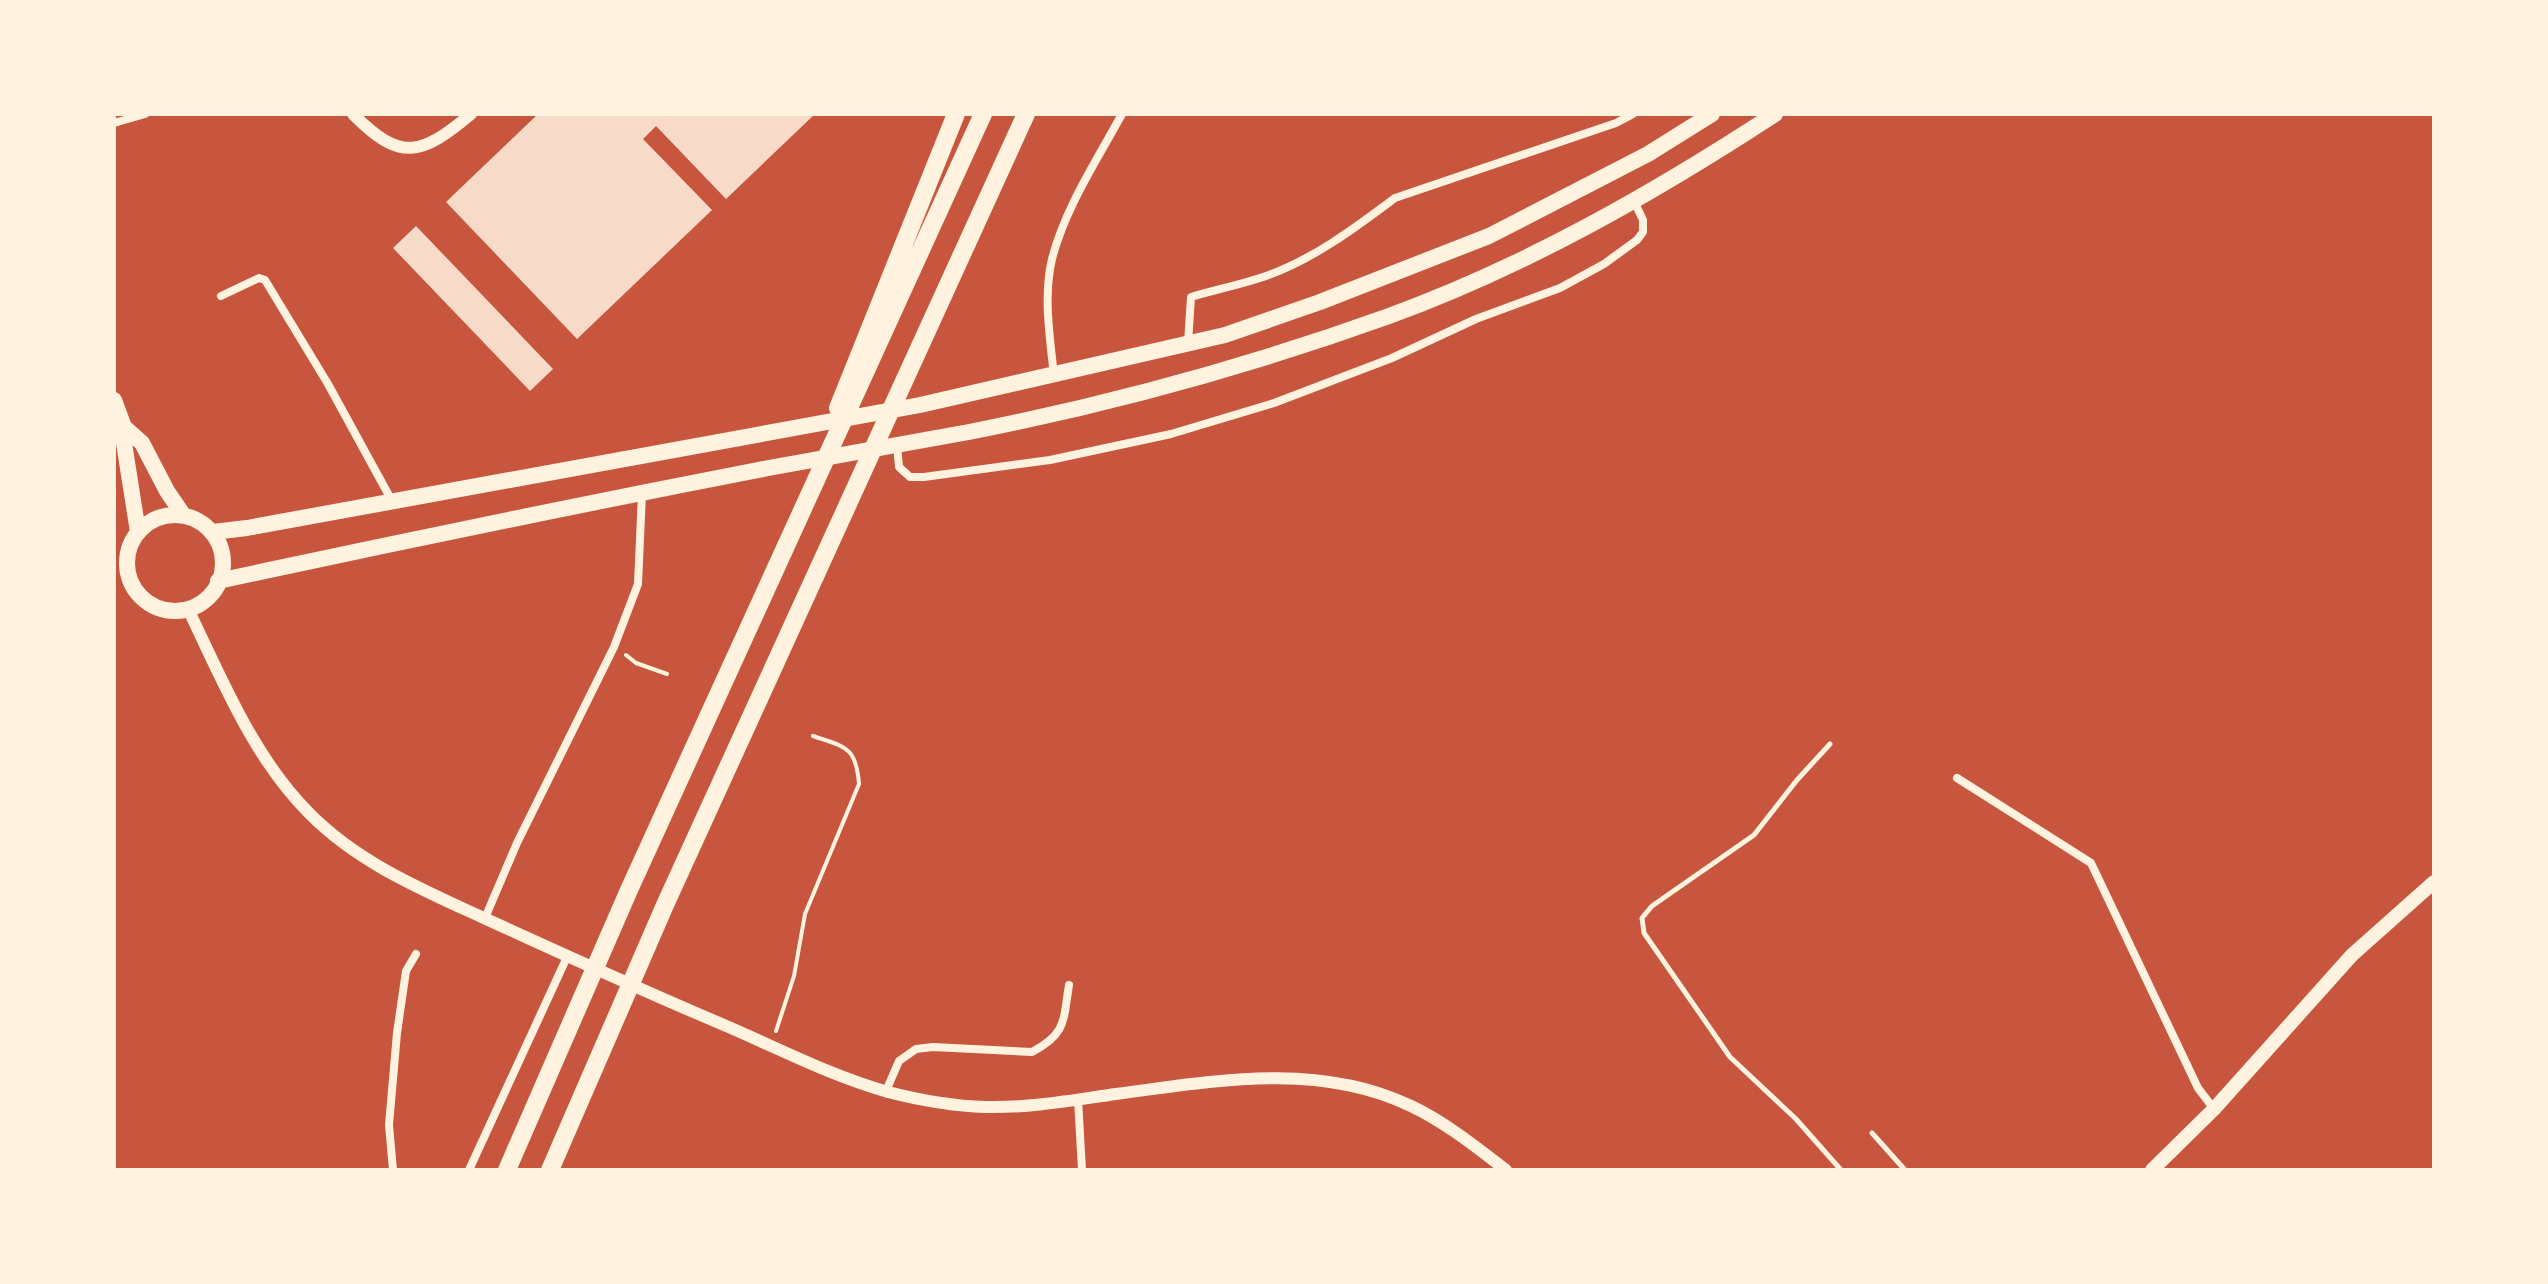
<svg xmlns="http://www.w3.org/2000/svg" width="2548" height="1284" font-family="'PT Sans',sans-serif">
  <style>
    .building { fill: #f7dbc8 }
    .lines { fill: none; stroke-linecap: round; stroke-linejoin: round }
    .path { stroke: #fff3e0; stroke-width: 4 }
    .service { stroke: #fff3e0; stroke-width: 5 }
    .minor { stroke: #fff3e0; stroke-width: 8 }
    .tertiary { stroke: #fff3e0; stroke-width: 12 }
    .secondary { stroke: #fff3e0; stroke-width: 14 }
    .primary { stroke: #fff3e0; stroke-width: 16 }
    .motorway { stroke: #fff3e0; stroke-width: 18 }
  </style>
  <rect width="100%" height="100%" fill="#c8553d"/>
  <path class="building" d="M538,114H815L726,199L656,126L643,139L712,210L577,339L446,202Z
    M416,226L553,369L530,391L393,248Z"/>
  <g class="lines">
    <path class="path" d="M626,655L636,663L667,674
      M776,1031L794,976L805,914L859,784C856,746 845,747 813,736"/>
    <path class="service" d="M1830,744L1797,780L1754,835L1652,906L1642,918L1644,933L1730,1057L1796,1119L1841,1170
      M1872,1133L1905,1170"/>
    <path class="minor" d="M114,123L145,114
      M221,296L259,278L265,280L328,384L392,501
      M1188,343L1191,297C1215,290 1239,285 1263,277C1311,261 1355,228 1395,198L1616,123L1633,114
      M1054,376C1050,337 1043,297 1052,259C1065,208 1097,160 1122,114
      M897,445L899,467L910,477H924L1050,460L1171,434L1274,403L1392,358L1476,319L1560,288L1604,264L1637,240L1643,232V220L1634,201
      M1957,778L2091,863L2198,1088L2214,1109
      M485,918L517,843L614,647L638,584L642,494
      M886,1091L899,1061L916,1049L933,1047L1032,1052C1067,1033 1063,1021 1069,985
      M1078,1099L1082,1170
      M393,1170L389,1125L397,1033L406,971L416,954
      M469,1170L567,957"/>
    <path class="tertiary" d="M353,114C401,163 422,155 471,114
      M188,609C222,679 253,757 309,813C358,863 423,890 486,919C563,954 639,989 717,1022C774,1046 828,1075 888,1092C919,1100 953,1106 986,1107C1030,1108 1073,1100 1116,1094C1213,1081 1318,1061 1411,1106C1445,1122 1476,1147 1506,1170"/>
    <path class="secondary" d="M2152,1170L2214,1109L2352,955L2434,882"/>
    <path class="primary" d="M114,400L124,427V443L138,532
      M124,427L142,443L167,491L184,516
      M127 563a48 48 0 1 1 96 0a48 48 0 1 1-96 0Z
      M213,532L247,528L920,405L1225,335L1320,302L1489,236L1648,154L1712,114
      M218,581C403,541 588,503 774,467C839,455 904,444 969,432C1111,404 1253,365 1389,316C1526,266 1654,193 1775,114"/>
    <path class="motorway" d="M838,408L956,114
      M507,1170L629,890L983,114
      M550,1170L665,905L1026,114"/>
  </g>
  <rect width="2548" height="1284" fill="none" stroke="#fff3e0" stroke-width="232"/>
</svg>
